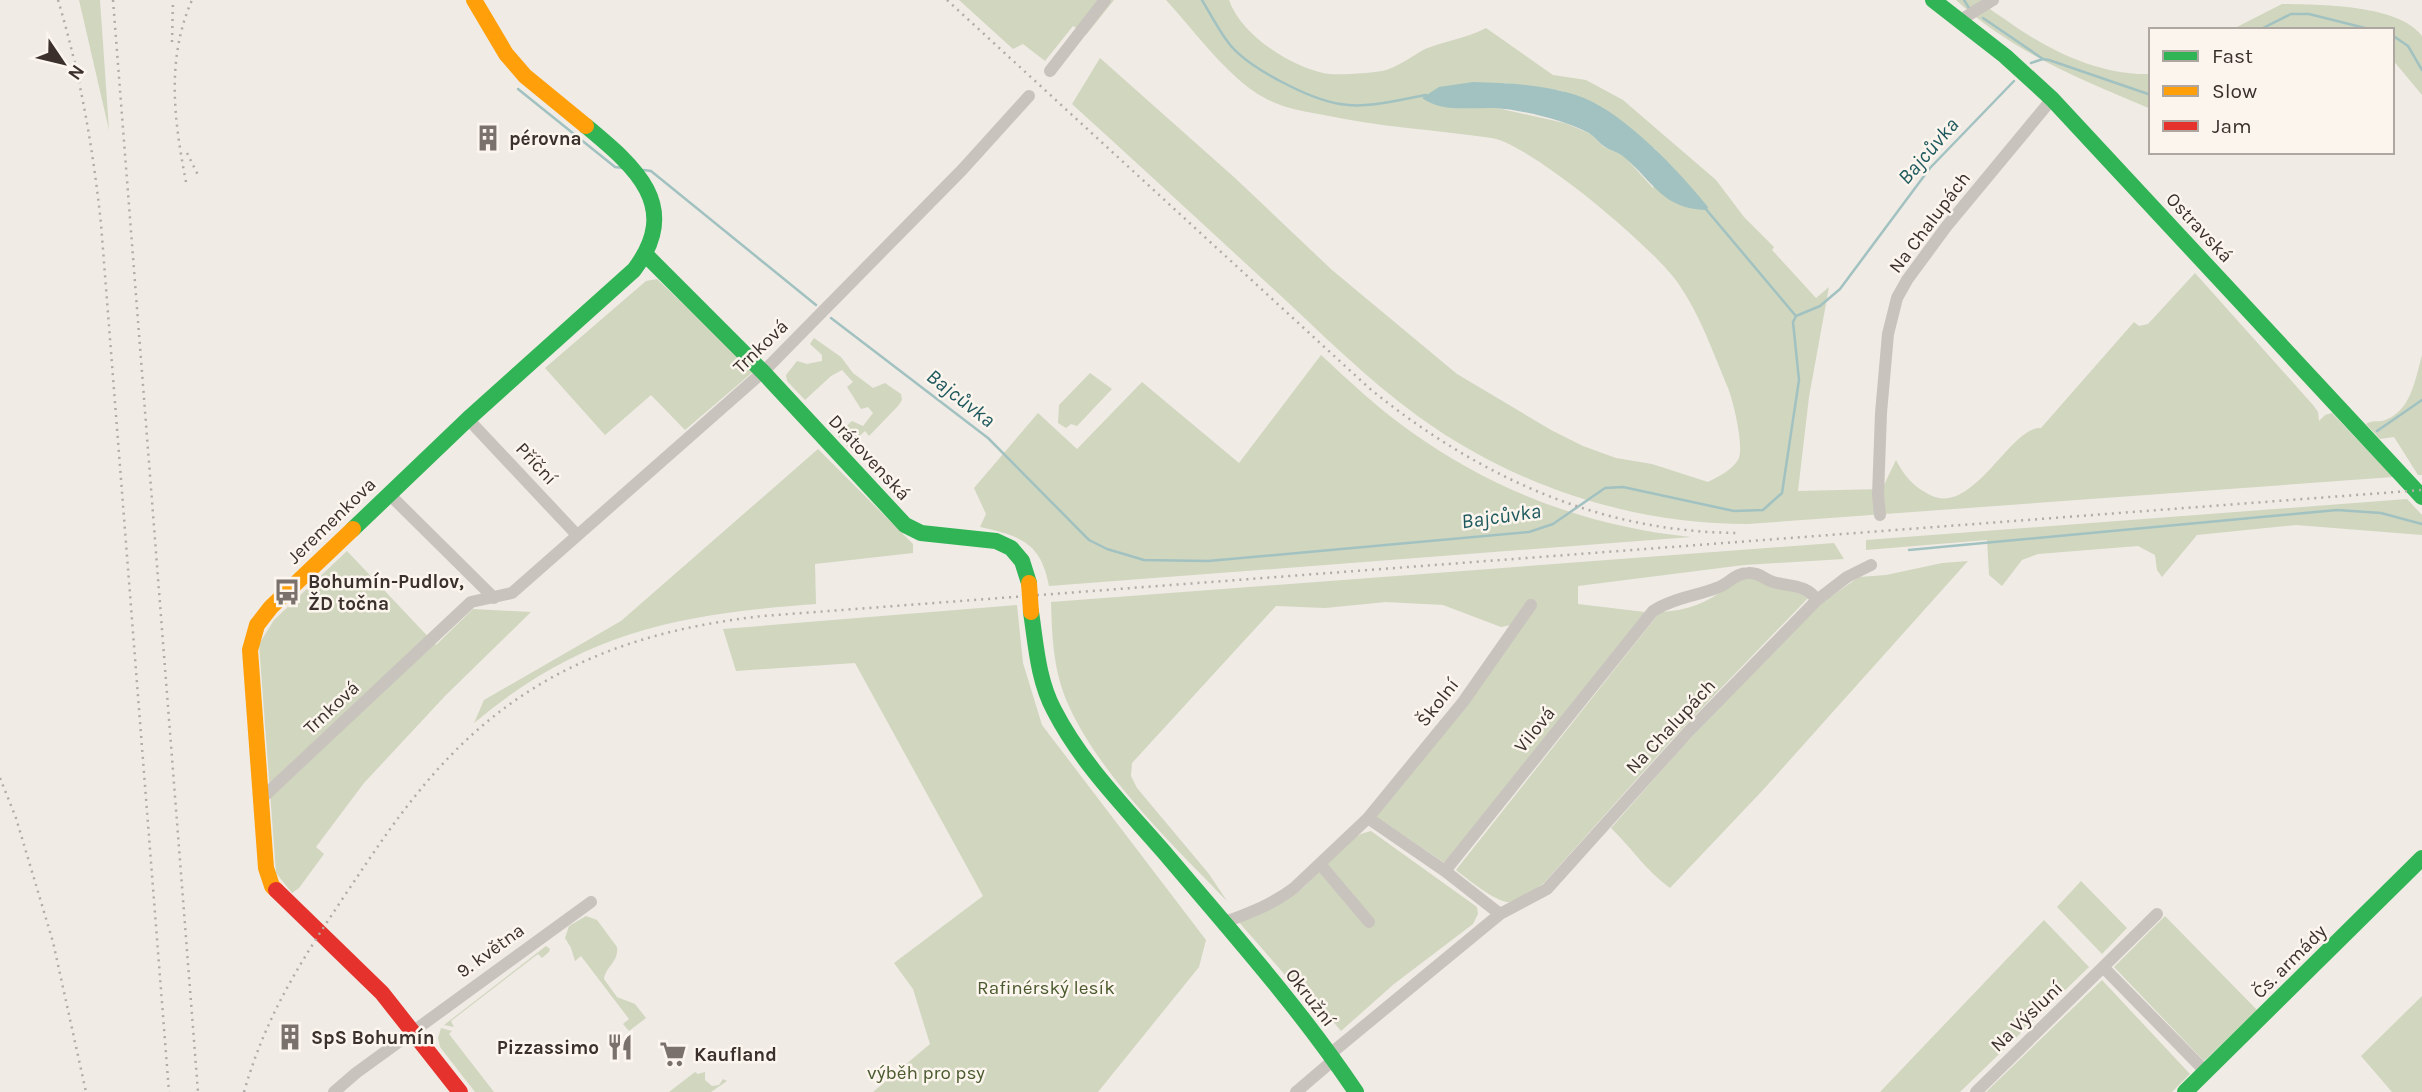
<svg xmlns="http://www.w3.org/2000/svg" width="2422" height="1092" font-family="Karla,sans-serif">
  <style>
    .green { fill: #d1d6bf; fill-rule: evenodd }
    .water { fill: #a1c2c1 }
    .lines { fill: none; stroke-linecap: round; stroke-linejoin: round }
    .stream { stroke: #a1c2c1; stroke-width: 2.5 }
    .street { stroke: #c9c3be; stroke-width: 12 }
    .fast { stroke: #30b455; stroke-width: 16 }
    .slow { stroke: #ff9f0a; stroke-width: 16 }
    .jam { stroke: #e5322d; stroke-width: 16 }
    .rail { stroke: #b1aca8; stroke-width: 2.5; stroke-dasharray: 2 5; stroke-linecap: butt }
    .slow-bridge { stroke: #ff9f0a; stroke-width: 16 }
    .labels { text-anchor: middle; stroke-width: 5; stroke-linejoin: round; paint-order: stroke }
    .poi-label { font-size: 19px; font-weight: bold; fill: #3b302b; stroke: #fbf5ee; text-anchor: start }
    .street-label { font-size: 19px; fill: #3b302b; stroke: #fbf5ee }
    .park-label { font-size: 19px; fill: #4a5a2e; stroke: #fbf5ee }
    .water-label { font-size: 21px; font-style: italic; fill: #1f5a5e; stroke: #fbf5ee }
  </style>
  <rect width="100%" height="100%" fill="#f0ebe5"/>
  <path class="green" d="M79,0H100L109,130Z
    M959,0H1114L1086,35L1073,26L1045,61L1023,44L1013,49Z
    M1166,0H1229C1241,35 1289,65 1323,73C1334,76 1371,73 1382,71C1397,68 1412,56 1425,49C1445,41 1467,38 1486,28L1553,75L1586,80L1623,100L1716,180L1744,217L1774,247L1772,250L1816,298L1829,287L1809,397L1798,491L1882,489L1896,460C1904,476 1914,487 1930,495C1973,517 2011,425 2041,428L2134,322L2139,326L2148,324L2195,273L2313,405L2318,412L2319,421L2325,415L2332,413L2393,477L1748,524C1630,524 1515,486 1419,417C1365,378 1317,329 1268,284C1203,224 1138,164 1072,104L1100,58L1235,178L1332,270L1457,374L1551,430L1583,446L1616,458L1652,464L1708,482C1718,477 1732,470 1738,460C1745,449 1733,400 1728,388C1713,352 1700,315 1678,283C1654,248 1532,145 1492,138C1436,130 1379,127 1324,115C1303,111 1282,108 1263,97C1229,79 1193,29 1166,0ZM1504,83L1562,91L1655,149L1667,163L1653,188L1623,155L1604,147L1591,134L1565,123L1497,108H1457Z
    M1956,0H1980C1988,9 1996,13 2006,20C2046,49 2099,76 2151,74V109C2080,79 2014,53 1956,0Z
    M2282,4C2319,5 2398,4 2422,36V95L2392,59V30H2231Z
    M657,279L754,371L685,430L651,395L605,435L545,368L646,281Z
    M814,338L841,357L853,373L873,388L885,383L901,394L902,400L898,406L869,436L865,431L855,440L859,445L852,451L837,435L852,421L863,426L873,413L868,407L861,409L847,387L853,382L842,370L831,376L805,400L787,381L786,375L797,361L807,364L822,361V355L810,344Z
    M1321,355C1350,382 1379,409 1410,431C1493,491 1590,527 1691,537L1049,586C1041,542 1020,536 980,527L986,514L974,488L1038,413L1077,449L1142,382L1239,463Z
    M2422,355V475H2418L2394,437L2380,439L2366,424C2373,420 2376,422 2382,421C2411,413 2415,380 2422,355Z
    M1090,373L1112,389L1077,426L1071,424L1066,428L1058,423L1059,405Z
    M818,449L913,544V553L815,564L816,604C678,614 584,631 474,723L484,700L621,621Z
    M2407,499L2422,515V535L2296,525L2197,535L2162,577L2157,570L2155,555L2138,546L2038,554L2022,560L2002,586L1989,575L1987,540L1866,550V540Z
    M1834,543L1844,559L1744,565L1578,586V604L1645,612L1446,864L1375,816L1522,623L1501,627L1443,605L1386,602L1325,608L1276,606L1132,763L1131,776L1137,788L1209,874L1227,901C1172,844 1095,771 1065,697C1053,666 1052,635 1051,602Z
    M347,551L436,645L473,609L531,612L445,696L364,783L316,847L324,854L299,888L292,893L276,873L259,644L274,620Z
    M1968,561L1762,791L1670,888C1647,872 1631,847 1611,828L1683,746L1816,607L1859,577L1886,575L1942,563Z
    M1748,576L1809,597L1677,734L1544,883C1534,890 1521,900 1509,902C1497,903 1466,878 1456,870L1660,612C1696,610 1713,599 1741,577Z
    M1017,605L1023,663L1042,725L1206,940L1199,967L1098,1092H873L930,1044L913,989L894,963L983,896L855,663L736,671L723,629Z
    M1371,831L1477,907L1478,914L1473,924L1394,984L1341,1031L1320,1006L1293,984L1238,921C1259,915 1279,906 1297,893C1321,874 1340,837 1371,831Z
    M2081,881L2127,928L2102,954L2057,907Z
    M586,916L597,920L617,947C619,962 606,966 604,979L617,997L635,1004L646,1018L629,1031L623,1024L629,1019L581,956L575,961L571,948L565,938L569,926Z
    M2165,916L2257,1010L2204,1061L2114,967Z
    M2044,920L2089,967L1960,1092H1880Z
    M546,946L550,949L549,952L542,958L538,954L451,1021L454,1027L444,1025Z
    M2102,980L2190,1074L2172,1092H1986Z
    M2422,996V1092H2392L2361,1056Z
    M441,1028L452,1031L449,1034L494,1092H475L440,1047L438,1038Z
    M695,1072L698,1074L705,1072V1080L712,1086L719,1085L723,1079L727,1081L711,1092H669Z"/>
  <path class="water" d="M1473,82C1511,83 1549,85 1584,98C1626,115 1680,172 1708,207L1707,210C1662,209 1654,182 1624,157C1619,152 1611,151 1605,147C1599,143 1595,137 1589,133C1564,120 1523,110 1495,108C1470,107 1443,113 1422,98L1439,87Z"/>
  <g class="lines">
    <path class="stream" d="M1202,0C1211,15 1220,33 1231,46C1251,69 1309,99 1340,104C1367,109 1399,100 1426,95
      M1964,0L1969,8
      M1983,18L2043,59
      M2259,30L2291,14H2309L2373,30
      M2392,35L2408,46L2422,70
      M2031,63L2043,59L2049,60L2151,95
      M518,89L615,167L623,168
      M644,170L651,171L816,305
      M1705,208L1795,315
      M831,318L988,438L1089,540L1107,549L1144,560L1208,561L1529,532L1553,524L1605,488L1623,487L1734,511L1763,510L1782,493L1799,380L1793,322L1796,316L1820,306L1840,289L1930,168L2014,81
      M2377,431L2422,400
      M1909,550L2337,510L2381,513L2422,524"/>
    <path class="street" d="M1959,21L1993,0
      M1050,71L1105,0
      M468,419L577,535
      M389,494L494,598
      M1880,515L1878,495L1881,413L1888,334L1897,298L1907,280L1946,227L2052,99
      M261,799L471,602L512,593L763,372L962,170L1029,96
      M1368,818L1445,871L1500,914
      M1320,864L1369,922
      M1445,871L1653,611C1673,598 1697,596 1719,587C1729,583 1736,573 1748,573C1759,572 1764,579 1773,582C1790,587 1806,584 1817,600
      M1225,922C1250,913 1273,904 1294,888L1368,818L1463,702L1531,605
      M2104,968L2206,1072
      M334,1092L356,1073L591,902
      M1296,1092L1330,1063L1335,1050L1500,914L1547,889L1688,732L1817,600L1847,577L1871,565
      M1976,1092L2157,914"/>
    <path class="fast" d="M1933,0L2005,56L2052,99L2422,497
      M646,255L763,372L905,525L921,533L996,541L1011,548L1022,561L1029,583
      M353,529L468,419L634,270C683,206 634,166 586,126
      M1031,612C1036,645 1038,680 1054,710C1081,763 1125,807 1164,852C1230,930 1299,1007 1356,1092
      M2185,1092L2422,858"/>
    <path class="slow" d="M474,0L506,54L525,76L586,126
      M276,890L272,886L266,868L250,650L257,625L271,607L353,529"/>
    <path class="jam" d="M276,890L382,993L460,1092"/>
    <path class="rail" d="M58,0C80,73 93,148 101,224L169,1092
      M113,0L198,1092
      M947,0L1369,388C1476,475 1597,532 1738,533
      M172,42L173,0
      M187,153L199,177
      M186,182C174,120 166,59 192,0
      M0,778L16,818L53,942L86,1092
      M244,1092C266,1015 301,961 345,895C368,861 390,827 416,795C508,679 619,632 763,616L2422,490"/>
    <path class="slow-bridge" d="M1029,583L1031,612"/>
  </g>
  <defs>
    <g id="building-bare" transform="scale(2.1)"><path d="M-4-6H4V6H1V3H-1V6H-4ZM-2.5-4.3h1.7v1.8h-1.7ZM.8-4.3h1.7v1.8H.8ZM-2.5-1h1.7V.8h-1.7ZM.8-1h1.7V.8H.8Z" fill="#7a716c" stroke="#fbf5ee" stroke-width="2.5" paint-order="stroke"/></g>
    <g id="bus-bare" transform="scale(2.1)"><path d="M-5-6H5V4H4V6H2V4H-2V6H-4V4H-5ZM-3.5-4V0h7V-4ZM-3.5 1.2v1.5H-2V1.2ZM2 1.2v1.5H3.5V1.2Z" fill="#7a716c" stroke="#fbf5ee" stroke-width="2.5" paint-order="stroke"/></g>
    <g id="restaurant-bare" transform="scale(2.1)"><path d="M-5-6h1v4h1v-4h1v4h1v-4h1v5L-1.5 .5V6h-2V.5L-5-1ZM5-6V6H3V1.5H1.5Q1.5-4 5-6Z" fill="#7a716c" stroke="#fbf5ee" stroke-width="2.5" paint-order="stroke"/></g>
    <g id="supermarket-bare" transform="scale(2.1)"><path d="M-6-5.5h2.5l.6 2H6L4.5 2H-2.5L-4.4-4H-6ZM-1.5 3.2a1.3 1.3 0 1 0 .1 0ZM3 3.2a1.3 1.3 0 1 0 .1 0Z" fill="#7a716c" stroke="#fbf5ee" stroke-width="2.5" paint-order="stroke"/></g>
  </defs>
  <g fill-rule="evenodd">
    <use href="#building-bare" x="488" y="138"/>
    <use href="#bus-bare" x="287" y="592"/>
    <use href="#building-bare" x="290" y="1037"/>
    <use href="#restaurant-bare" x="620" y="1047"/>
    <use href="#supermarket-bare" x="673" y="1054"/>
  </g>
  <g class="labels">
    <g class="poi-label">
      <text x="509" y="145">pérovna</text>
      <text x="308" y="588">Bohumín-Pudlov,<tspan x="308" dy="22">ŽD točna</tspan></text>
      <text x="311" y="1044">SpS Bohumín</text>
      <text x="599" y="1054" text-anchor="end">Pizzassimo</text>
      <text x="694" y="1061">Kaufland</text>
    </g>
    <g class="street-label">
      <text transform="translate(1929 222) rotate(-53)" y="7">Na Chalupách</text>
      <text transform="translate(2200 227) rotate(47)" y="7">Ostravská</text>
      <text transform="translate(760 346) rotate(-44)" y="7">Trnková</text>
      <text transform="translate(870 457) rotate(47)" y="7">Drátovenská</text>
      <text transform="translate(537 463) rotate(47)" y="7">Příční</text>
      <text transform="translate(331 520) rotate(-44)" y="7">Jeremenkova</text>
      <text transform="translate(1437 702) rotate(-52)" y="7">Školní</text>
      <text transform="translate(331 707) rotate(-43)" y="7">Trnková</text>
      <text transform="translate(1670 726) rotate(-47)" y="7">Na Chalupách</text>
      <text transform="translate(1534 729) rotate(-51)" y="7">Vilová</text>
      <text transform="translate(490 950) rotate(-36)" y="7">9. května</text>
      <text transform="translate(2289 961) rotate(-45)" y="7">Čs. armády</text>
      <text transform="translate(1311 997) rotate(52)" y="7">Okružní</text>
      <text transform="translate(2026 1016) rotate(-44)" y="7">Na Výsluní</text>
    </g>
    <g class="park-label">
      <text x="1046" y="994">Rafinérský lesík</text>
      <text x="926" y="1079">výběh pro psy</text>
    </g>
    <g class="water-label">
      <text transform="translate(1928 151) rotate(-49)" y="7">Bajcůvka</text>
      <text transform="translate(961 398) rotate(38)" y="7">Bajcůvka</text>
      <text transform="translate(1501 516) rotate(-8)" y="7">Bajcůvka</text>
    </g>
  </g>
  <rect x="2149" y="28" width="245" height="126" fill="#fbf5ee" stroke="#aea6a0" stroke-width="2"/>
  <rect x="2163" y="51" width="35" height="10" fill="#30b455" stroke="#aea6a0" stroke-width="2"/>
  <text x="2212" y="63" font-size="21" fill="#3b302b">Fast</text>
  <rect x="2163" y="86" width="35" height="10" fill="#ff9f0a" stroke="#aea6a0" stroke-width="2"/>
  <text x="2212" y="98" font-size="21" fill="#3b302b">Slow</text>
  <rect x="2163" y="121" width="35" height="10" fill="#e5322d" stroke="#aea6a0" stroke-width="2"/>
  <text x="2212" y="133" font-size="21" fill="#3b302b">Jam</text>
  <g transform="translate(63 63) rotate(125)" stroke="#fbf5ee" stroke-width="5" paint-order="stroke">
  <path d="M0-5L12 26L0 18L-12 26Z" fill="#3b302b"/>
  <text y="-10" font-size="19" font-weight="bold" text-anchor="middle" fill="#3b302b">N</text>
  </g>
</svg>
